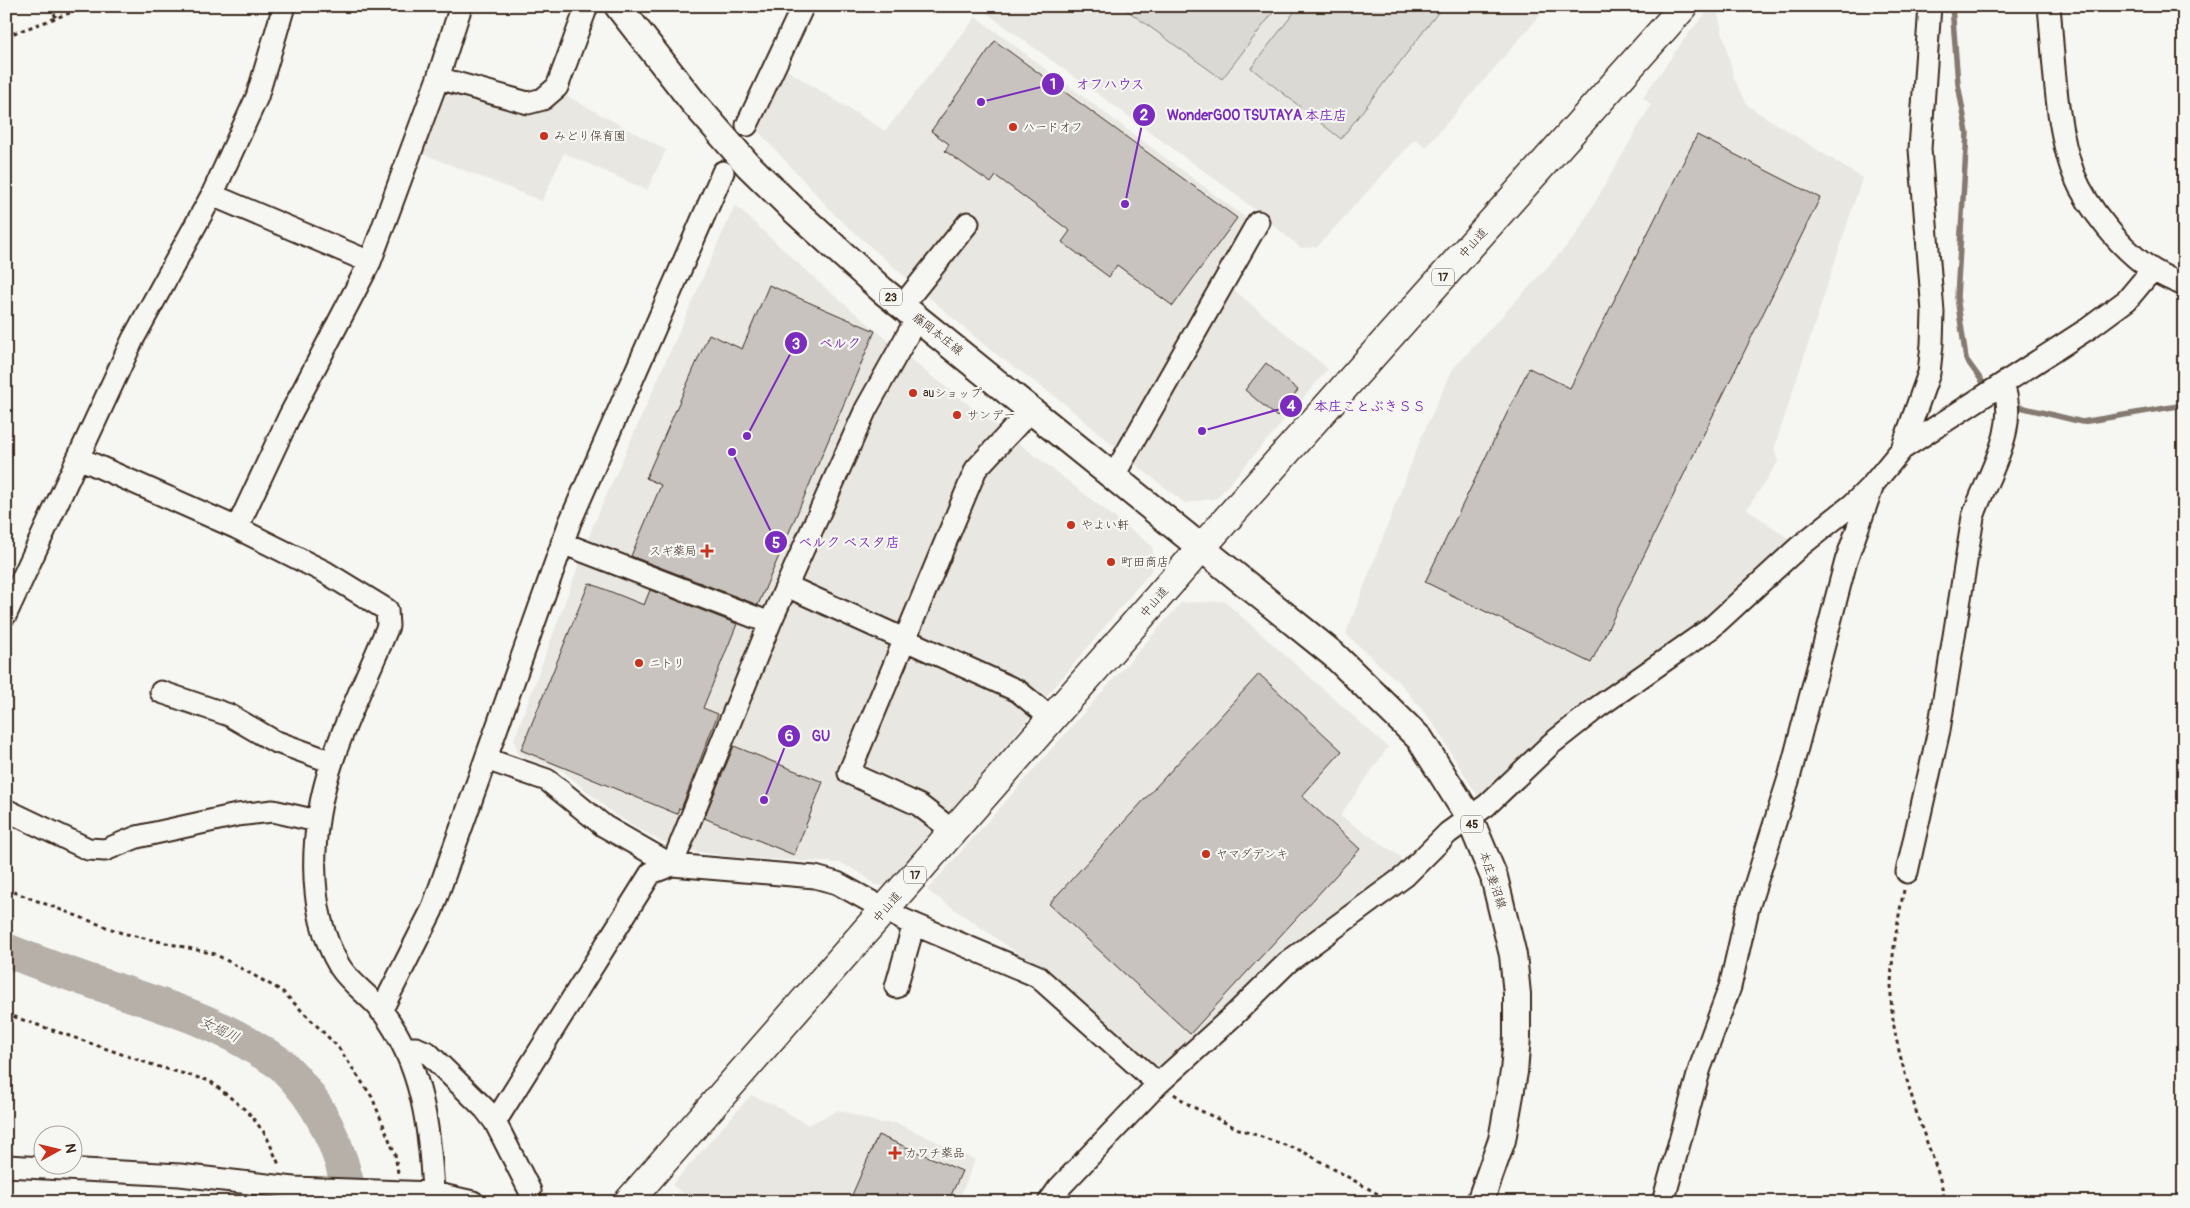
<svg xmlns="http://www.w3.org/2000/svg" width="2190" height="1208" font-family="Pangolin,'Klee One',sans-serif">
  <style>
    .built { fill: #e8e7e2 }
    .green { fill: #dad9d3; stroke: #8a8278 }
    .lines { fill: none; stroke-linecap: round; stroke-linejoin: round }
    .stream { stroke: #857a71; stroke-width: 5.5 }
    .river { stroke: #b6b0a9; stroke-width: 34 }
    .building { fill: #c8c3be; stroke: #3b2a1e }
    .minor-casing { stroke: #3b2a1e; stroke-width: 25 }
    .major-casing { stroke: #3b2a1e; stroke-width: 30 }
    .highway-casing { stroke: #3b2a1e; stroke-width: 31 }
    .path { stroke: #3b2a1e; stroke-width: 3; stroke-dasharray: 4 4; stroke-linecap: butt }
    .minor { stroke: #f6f6f2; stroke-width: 21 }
    .major { stroke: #f6f6f2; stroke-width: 26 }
    .highway { stroke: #f6f6f2; stroke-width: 28 }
    .poi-dot { fill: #c8321e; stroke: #f6f6f2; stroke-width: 2 }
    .labels { text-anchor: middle; stroke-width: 4.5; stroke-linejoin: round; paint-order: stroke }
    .shield { fill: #f6f6f2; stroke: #73675e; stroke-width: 1 }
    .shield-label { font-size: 11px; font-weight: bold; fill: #3b2a1e }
    .poi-label { font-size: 12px; fill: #3b2a1e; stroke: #f6f6f2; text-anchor: start }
    .street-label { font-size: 12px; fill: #3b2a1e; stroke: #f6f6f2 }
    .water-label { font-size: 14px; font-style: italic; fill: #605248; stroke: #f6f6f2 }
    .leader { fill: none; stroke: #7b2cbf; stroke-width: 2 }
    .callout-dot { fill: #7b2cbf; stroke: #f6f6f2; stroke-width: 2 }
    .mark-label { font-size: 15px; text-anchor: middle; font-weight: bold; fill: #fff }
    .callout-label { font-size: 14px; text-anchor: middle; font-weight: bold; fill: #7b2cbf; stroke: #f6f6f2; stroke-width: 4.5; stroke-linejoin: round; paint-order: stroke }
  </style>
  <rect width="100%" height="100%" fill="#f6f6f2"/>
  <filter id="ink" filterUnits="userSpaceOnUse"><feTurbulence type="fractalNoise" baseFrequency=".02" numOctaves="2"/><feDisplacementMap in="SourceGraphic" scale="10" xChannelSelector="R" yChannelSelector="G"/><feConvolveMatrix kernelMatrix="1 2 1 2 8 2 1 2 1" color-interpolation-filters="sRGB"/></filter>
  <g filter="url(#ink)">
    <path class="built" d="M977,6H1548L1426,147L1415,139L1317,247L1301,248L1238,196Z
      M1712,6H1716L1734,79L1748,106L1862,178L1774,449L1778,462L1747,509L1792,541L1739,588L1708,622L1482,803L1433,723L1402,685L1346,634L1421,438L1453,369L1575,237L1651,105L1643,97L1688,34Z
      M976,17L1246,218L1122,446L1113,445L1060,400L989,349L910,281L839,219L758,131L785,69L885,131Z
      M441,90L527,109L561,93L666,150L647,190L564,153L542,201L421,153Z
      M735,205L815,279L916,364L1152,546L1156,565L889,886L875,885L861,873L841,863L735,857L693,851L662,842L614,814L563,771L519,755L514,740L593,526Z
      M1228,285L1328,369L1217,498L1185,503L1136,465L1134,453Z
      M1224,601L1388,747L1340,816L1401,857L1400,869L1284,951L1166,1065H1153L1049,975L927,890L1181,603Z
      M751,1095L774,1105L808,1125L839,1110L879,1123H897L975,1160L958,1202H697L672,1185Z"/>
    <path class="green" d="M1121,6H1278L1222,79Z
      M1299,6H1443L1341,139L1251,68Z"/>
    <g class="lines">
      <path class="stream" d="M1952,6L1958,84L1967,133L1957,297L1966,359L1987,388
        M2012,405L2082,422L2184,405"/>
      <path class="river" d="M6,950C43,965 80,978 117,990C167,1007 216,1022 260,1051C267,1055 276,1060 282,1065C321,1102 342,1150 351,1202"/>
    </g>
    <path class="building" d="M995,41L1237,218L1173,306L1117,265L1109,277L1062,242L1070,231L996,176L991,183L945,151L949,144L931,131Z
      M1697,135L1820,198L1591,663L1425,582L1529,368L1570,388Z
      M769,285L875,331L758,605L631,556L661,485L646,478L709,334L742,349Z
      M1266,363L1298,390L1277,417L1245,390Z
      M589,583L644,605L650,590L737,624L703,708L718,714L681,809L679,808L677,814L521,750Z
      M1259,674L1342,751L1302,796L1360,849L1190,1034L1049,904Z
      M734,746L823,782L794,855L704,818Z
      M878,1135L962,1171L948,1202H849Z"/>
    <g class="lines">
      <g class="minor-casing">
        <path id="minor" d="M2049,6C2054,58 2055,126 2074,175C2087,207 2123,252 2153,270C2163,276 2174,281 2184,285
          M438,78L528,103L543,99L557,87L587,6
          M747,125L803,6
          M212,195L370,262
          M902,306L968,223
          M1902,449L2089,328L2127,300L2152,270
          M79,458L237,528L325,572L387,610L388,626C370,671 347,716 332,762C311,825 304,908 340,967C351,984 370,996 382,1011C422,1064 430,1129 433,1193
          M1113,477L1258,222
          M237,528L290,415L370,262L438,78L461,6
          M562,543L770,623
          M787,586L1018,691L1052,719
          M6,614L133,339L212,195L257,97L284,6
          M161,692L229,715L274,741L332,762
          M486,759L547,780L604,826L672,865L815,877L837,883L904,920L1037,976L1158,1084
          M6,810L88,849L105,850L137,837L237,815L273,811L317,821
          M953,831L919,805L849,773L976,469L1030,411
          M1907,872L1939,730L1973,517C1987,475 2020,429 2003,385
          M896,987L914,924
          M381,1011L432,910L570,522L723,172
          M406,1048H416L428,1053L485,1109L495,1122L530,1191
          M495,1122L651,873L672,865L770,623L866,409L917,318
          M6,1166L180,1175L294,1188L433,1193L473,1202
          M1049,1202L1059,1188L1158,1084L1233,1016L1288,962L1405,876L1448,833L1487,805L1551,744L1598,707L1711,628L1799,547L1853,504L1874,483L1902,449L1929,373L1932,344L1933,312L1920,149L1930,6
          M1663,1202L1700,1068L1730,987L1748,908L1789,778L1846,561L1872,488"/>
      </g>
      <g class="major-casing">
        <path id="major" d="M618,6L693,102L748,165L794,210L882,290L1334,655L1420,739L1469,817L1494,877L1513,955L1517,994V1037L1514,1072L1502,1140L1480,1202"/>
      </g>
      <g class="highway-casing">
        <path id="highway" d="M628,1202L1201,548L1684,6"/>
      </g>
      <path class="path" d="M51,6L56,18
        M6,36L89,6
        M6,889L122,933L215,954L282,991L338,1047L372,1097L395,1154L398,1173
        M1904,890C1897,923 1891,958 1891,992C1891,1032 1905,1073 1916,1111C1925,1141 1940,1170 1945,1202
        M6,1014L156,1066L210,1081L248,1112L266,1135L280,1167
        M1174,1094L1191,1106L1236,1128L1302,1151L1392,1202"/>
      <use href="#minor" class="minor"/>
      <use href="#major" class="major"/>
      <use href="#highway" class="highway"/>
    </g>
  </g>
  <g class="poi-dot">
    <circle cx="1013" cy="127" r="5"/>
    <circle cx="544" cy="136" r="5"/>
    <circle cx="913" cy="393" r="5"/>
    <circle cx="957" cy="415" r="5"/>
    <circle cx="1071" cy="525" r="5"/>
    <path d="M704.5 543.5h5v5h5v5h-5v5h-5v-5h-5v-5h5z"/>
    <circle cx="1111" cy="562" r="5"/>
    <circle cx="639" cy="663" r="5"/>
    <circle cx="1206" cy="854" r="5"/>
    <path d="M892.5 1145.5h5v5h5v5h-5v5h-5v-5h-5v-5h5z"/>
  </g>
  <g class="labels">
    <g class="shield">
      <rect x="1432" y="268.5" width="22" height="17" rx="4"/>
      <rect x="880" y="288.5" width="22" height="17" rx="4"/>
      <rect x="1461" y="815.5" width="22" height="17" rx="4"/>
      <rect x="904" y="866.5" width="22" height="17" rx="4"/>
    </g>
    <g class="shield-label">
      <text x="1443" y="281">17</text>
      <text x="891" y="301">23</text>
      <text x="1472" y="828">45</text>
      <text x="915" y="879">17</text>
    </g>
    <g class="poi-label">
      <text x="1023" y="131">ハードオフ</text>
      <text x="554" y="140">みどり保育園</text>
      <text x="923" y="397">auショップ</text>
      <text x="967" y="419">サンデー</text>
      <text x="1081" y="529">やよい軒</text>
      <text x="697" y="555" text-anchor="end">スギ薬局</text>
      <text x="1121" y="566">町田商店</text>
      <text x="649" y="667">ニトリ</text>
      <text x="1216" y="858">ヤマダデンキ</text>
      <text x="905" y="1157">カワチ薬品</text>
    </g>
    <g class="street-label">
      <text transform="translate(1473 243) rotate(-48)" y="4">中山道</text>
      <text transform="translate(938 334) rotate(38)" y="4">藤岡本庄線</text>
      <text transform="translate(1154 602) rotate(-49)" y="4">中山道</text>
      <text transform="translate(1493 880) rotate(71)" y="4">本庄妻沼線</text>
      <text transform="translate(887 907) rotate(-49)" y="4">中山道</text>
    </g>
    <g class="water-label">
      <text transform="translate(220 1029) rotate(26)" y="5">女堀川</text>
    </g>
  </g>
  <path class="leader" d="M981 102L1053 84M1125 204L1144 115M747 436L796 343M1202 431L1291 406M732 452L776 542M764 800L789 736"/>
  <g class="callout-dot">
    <circle cx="981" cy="102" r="5"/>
    <circle cx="1125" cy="204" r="5"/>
    <circle cx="747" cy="436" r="5"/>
    <circle cx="1202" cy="431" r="5"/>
    <circle cx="732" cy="452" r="5"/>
    <circle cx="764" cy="800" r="5"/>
    <circle cx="1053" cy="84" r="12"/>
    <circle cx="1144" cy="115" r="12"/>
    <circle cx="796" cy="343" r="12"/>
    <circle cx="1291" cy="406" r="12"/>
    <circle cx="776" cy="542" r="12"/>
    <circle cx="789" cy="736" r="12"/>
  </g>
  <g class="mark-label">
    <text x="1053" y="89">1</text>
    <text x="1144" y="120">2</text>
    <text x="796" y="349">3</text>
    <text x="1291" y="411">4</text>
    <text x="776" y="548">5</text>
    <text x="789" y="741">6</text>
  </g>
  <g class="callout-label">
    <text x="1110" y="89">オフハウス</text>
    <text x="1257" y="120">WonderGOO TSUTAYA 本庄店</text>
    <text x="840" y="348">ベルク</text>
    <text x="1370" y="411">本庄ことぶきＳＳ</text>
    <text x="849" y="547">ベルク ベスタ店</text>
    <text x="821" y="741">GU</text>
  </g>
  <rect width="2190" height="1208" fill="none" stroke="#f6f6f2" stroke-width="25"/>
  <rect x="12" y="12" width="2165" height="1183" fill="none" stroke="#3b2a1e" stroke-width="2" filter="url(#ink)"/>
  <g transform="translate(58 1150) rotate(82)"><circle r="24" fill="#f6f6f2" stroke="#aba49d"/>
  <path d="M0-4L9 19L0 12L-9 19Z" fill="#c8321e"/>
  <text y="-8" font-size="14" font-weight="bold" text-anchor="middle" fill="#3b2a1e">N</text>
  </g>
</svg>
